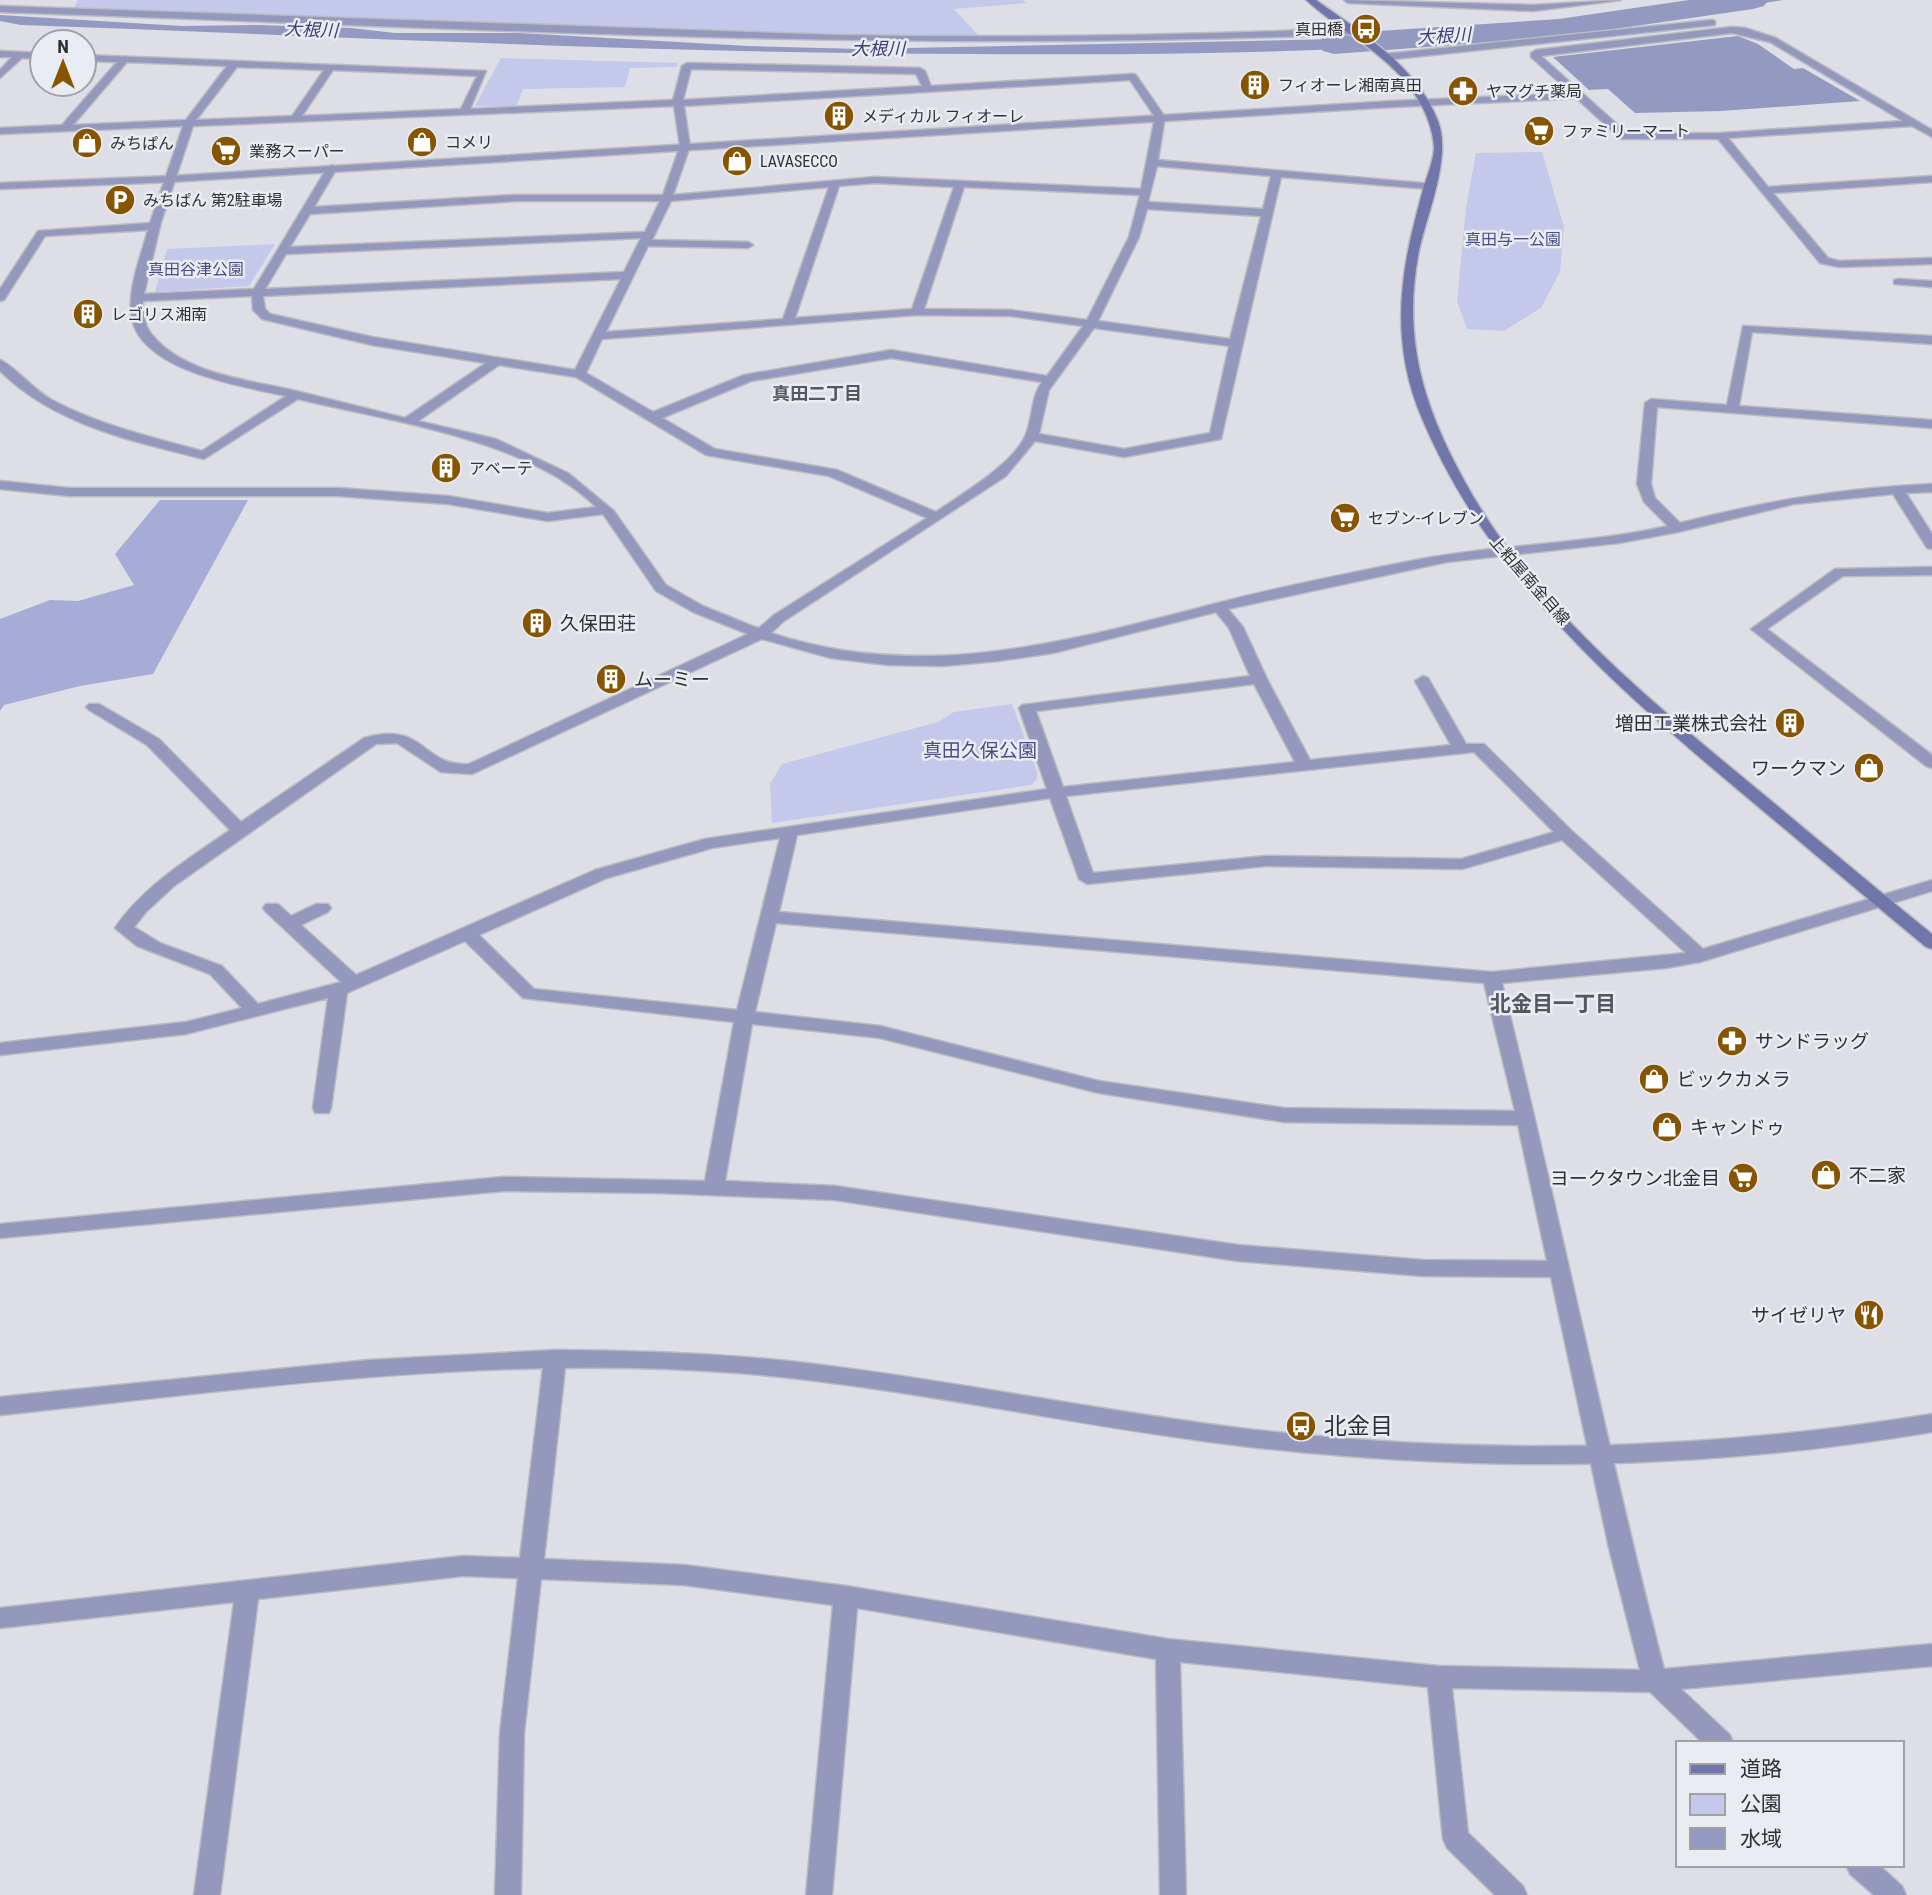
<svg xmlns="http://www.w3.org/2000/svg" width="1932" height="1895" font-family="'Roboto Condensed','Noto Sans JP',sans-serif">
  <style>
    .green { fill: #c4c8ea }
    .forest { fill: #a7acd6 }
    .water { fill: #9499c1 }
    .lines { fill: none; stroke-linecap: round; stroke-linejoin: round }
    .river { fill: #9499c1; fill-rule: evenodd }
    .minor-casing { stroke: #babbc2; stroke-width: 3 }
    .tertiary-casing { stroke: #babbc2; stroke-width: 3 }
    .secondary-casing { stroke: #babbc2; stroke-width: 3 }
    .minor { fill: #9398bc; fill-rule: evenodd }
    .tertiary { fill: #9398bc; fill-rule: evenodd }
    .secondary { fill: #7075aa; fill-rule: evenodd }
    .labels { text-anchor: middle; stroke-width: 5; stroke-linejoin: round; paint-order: stroke }
    .far-poi-label { font-size: 16px; fill: #303134; stroke: #eaecf3; text-anchor: start }
    .far-park-label { font-size: 16px; fill: #4a4d85; stroke: #eaecf3 }
    .far-street-label { font-size: 16px; fill: #303134; stroke: #eaecf3 }
    .far-water-label { font-size: 18px; font-style: italic; fill: #3c3e74; stroke: #eaecf3 }
    .far-neighbourhood-label { font-size: 18px; font-weight: bold; fill: #56575d; stroke: #eaecf3 }
    .poi-label { font-size: 19px; fill: #303134; stroke: #eaecf3; text-anchor: start }
    .park-label { font-size: 19px; fill: #4a4d85; stroke: #eaecf3 }
    .neighbourhood-label { font-size: 21px; font-weight: bold; fill: #56575d; stroke: #eaecf3 }
    .near-poi-label { font-size: 23px; fill: #303134; stroke: #eaecf3; text-anchor: start }
  </style>
  <rect width="100%" height="100%" fill="#dddee6"/>
  <path class="green" d="M78,0H1023L1026,3L954,9L979,36L734,32L77,11L74,8Z
    M501,58L678,63L676,67L630,68L625,87L523,89L516,107L475,106Z
    M1542,152L1564,227L1560,272L1541,308L1504,331L1467,329L1457,301L1466,208L1476,153Z
    M275,244L249,286L155,292L167,249Z
    M1012,704L1037,772V779L1031,785L772,823L770,784L782,764L938,722L954,712Z"/>
  <path class="forest" d="M160,500H248L153,674L80,686L4,705L0,711V619L50,600L78,601L134,585L115,554Z"/>
  <path class="water" d="M1757,0H1783C1643,23 1502,40 1360,48C1233,54 1106,55 979,54C659,54 340,36 21,25L0,21V15L182,26L256,25L351,28L395,33H519L748,46L860,49L1340,39L1520,28L1639,14L1645,16L1689,13Z
    M1738,36L1758,44L1794,69L1803,68L1860,101L1721,111L1635,113L1608,89L1589,90L1553,57Z"/>
  <g class="lines">
    <path class="river" d="M1689,0H1768L1764,6L1753,9L1559,37L1334,54L1323,51L1318,44L1323,37L1334,34L1559,19Z"/>
    <g class="minor-casing">
      <path id="minor" d="M1344,0L1533,5L1621,0L1533,11L1348,3Z
        M0,6L837,35C1009,38 1181,36 1353,28L1357,31L1353,34C902,54 451,27 0,12Z
        M1732,27L1745,28L1776,38L1932,130V137L1912,126L1728,138L1768,187L1932,176V182L1773,193L1828,258L1839,261L1932,258V264L1839,267L1820,263L1718,139H1621L1531,57V53L1536,50ZM1732,33L1770,42L1903,121L1721,133L1628,134L1541,56Z
        M0,51L42,53V59L22,58L0,78V70L12,57H0Z
        M84,55L486,71L470,109L673,100L682,66L687,63L920,68L925,71L931,86L1133,74L1136,75L1165,117L1158,160L1433,184V188L1429,189L1281,177L1221,439L1124,457L1035,441L1006,476L784,621L771,633C920,683 1068,642 1214,604C1279,587 1345,574 1411,561C1496,544 1583,545 1668,526L1644,502L1637,484L1645,403L1651,399L1727,405L1743,326L1932,336V344L1752,332L1739,406L1932,420V428L1657,407L1651,484L1655,498L1680,523C1767,501 1842,488 1932,484V492L1906,493L1932,534V549L1927,548L1893,494L1794,504L1678,532L1619,543L1447,562L1228,609L1243,627L1267,679L1310,760L1451,745L1415,681L1423,676L1428,678L1466,744H1484L1571,830L1703,949L1932,880V891L1700,962L1666,968L1502,983C1559,1211 1605,1441 1664,1669L1932,1644V1666L1681,1689L1730,1735L1733,1743H1703L1650,1692L1452,1688L1468,1833L1523,1886L1527,1895H1495L1447,1848L1443,1839L1428,1687L1180,1662L1186,1895H1160L1156,1659L857,1608L832,1895H806L833,1605L684,1585L541,1579L524,1733L521,1895H495L500,1733L518,1578L463,1576L258,1599L220,1895H194L234,1602L0,1628V1608L463,1556L520,1558L544,1359L547,1353L555,1351L563,1353L566,1359L544,1559L684,1565L846,1586L1168,1639L1439,1666L1640,1670L1609,1548L1551,1277L1423,1276L1238,1261L835,1200L659,1193L503,1191L0,1238V1224L503,1177L705,1181L734,1022L523,998L465,941L347,993L331,1108L329,1113H315L313,1108L328,998L186,1034L0,1055V1043L186,1022L242,1008L210,974L137,946L115,928C143,886 189,859 230,830L147,745L89,710L86,707L89,704H99L159,739L241,822L364,738C426,720 421,767 469,764L748,634L693,612L656,591L603,514L548,521L448,504L338,496H69L0,489V481L69,488H338L448,496L548,513L596,507C528,439 389,421 298,399L204,459C132,441 55,425 0,371V360C13,365 35,391 52,400C99,425 151,437 202,451L286,396C242,386 145,372 132,320C126,292 141,256 148,230L45,236L4,300L0,301V289L38,231L150,223L183,126L0,134V128L62,125L117,62L84,61ZM127,62L227,66L186,120L73,125ZM237,67L324,70L292,116L196,120ZM691,69L916,74L922,86L683,100ZM333,70L477,76L461,109L302,116ZM1130,80L1155,117L1141,189L875,177L673,195L690,146L684,106ZM674,106L680,146L663,195H516L314,207L337,168L332,165L327,168L254,289L144,294L161,222L193,126ZM1157,166L1271,176L1263,209L1148,202ZM875,183L954,187L912,309L795,318L839,186ZM829,187L783,319L606,332L648,246L748,248L753,245L748,242L652,240L671,201ZM964,187L1140,195L1129,237L1087,320L1011,310L924,309ZM516,201H660L645,232L290,247L310,214ZM1147,209L1261,216L1230,339L1098,321L1139,237ZM641,238L624,272L265,289L286,254ZM621,279L575,370L372,337L270,314L265,309L263,296ZM252,296L253,310L262,319L372,345L486,363L405,418C369,409 332,400 296,391C250,380 186,375 153,336C144,326 143,314 143,301ZM917,315L1011,316L1083,326L1047,376L891,350L744,375L653,412L586,373L602,339ZM1094,328L1229,346L1210,433L1124,449L1039,434L1049,390ZM891,358L1042,382C1031,397 1033,417 1026,434C1015,463 962,494 936,512L837,470L715,449L662,418L751,381ZM499,365L576,377L706,455L829,476L927,518L774,615L759,628L752,626L703,606L666,585L614,511L568,473L496,439L418,421ZM1216,612L1229,628L1250,676L1022,705L1019,708L1047,789L705,839L595,870L356,975L301,925L328,912L331,908L328,904H316L291,916L278,904H266L263,908L266,912L341,982L258,1004L222,966L160,943L134,927L146,912L174,886L376,744L397,743L441,772L472,774L762,639L831,658L888,665L943,666L998,661L1053,653ZM1254,684L1295,762L1063,787L1036,711ZM1474,752L1554,832L1461,859L1266,856L1093,873L1066,796ZM1050,798L1079,879L1087,884L1266,866L1462,869L1562,840L1686,953L1492,972L779,912L797,835ZM780,838L737,1010L534,989L479,935L607,878L712,848ZM776,923L1484,983L1515,1111L1284,1108L1099,1081L880,1026L755,1012ZM752,1024L880,1038L1099,1093L1284,1122L1518,1125L1547,1261L1423,1260L1238,1245L835,1186L725,1181Z
        M1898,279L1932,281V287L1894,284V280Z
        M1932,567V575L1843,576L1767,629L1932,755V768L1926,766L1751,629L1835,569Z
        M1846,1865H1879L1902,1886L1906,1895H1874L1850,1874Z"/>
    </g>
    <g class="tertiary-casing">
      <path id="tertiary" d="M1712,20L1715,21V25L1385,60L1380,57L1385,54Z
        M1580,93L1583,94V98L1393,107L170,182L0,189V183L170,176L1393,101Z
        M555,1350C638,1351 722,1353 805,1363C950,1380 1093,1410 1239,1428C1473,1456 1699,1452 1932,1414V1432C1697,1471 1478,1473 1242,1446C1074,1426 908,1387 739,1373C492,1354 246,1389 0,1415V1397L369,1360Z"/>
    </g>
    <g class="secondary-casing">
      <path id="secondary" d="M1306,0H1316C1362,33 1417,66 1438,121C1452,157 1427,214 1419,251C1402,338 1423,406 1465,482C1531,602 1641,693 1746,780C1808,831 1869,883 1932,934V949L1926,947C1864,896 1804,845 1743,794C1614,686 1487,575 1421,416C1403,373 1398,330 1403,284C1406,252 1415,220 1423,189C1427,176 1434,160 1434,147C1433,132 1427,114 1419,101C1392,55 1343,34 1306,0Z"/>
    </g>
    <use href="#minor" class="minor"/>
    <use href="#tertiary" class="tertiary"/>
    <use href="#secondary" class="secondary"/>
  </g>
  <defs>
    <g id="bus-disc" transform="scale(1.575)"><circle r="9.5" fill="#875400" stroke="#eaecf3"/><path d="M-5-6H5V4H4V6H2V4H-2V6H-4V4H-5ZM-3.5-4V0h7V-4ZM-3.5 1.2v1.5H-2V1.2ZM2 1.2v1.5H3.5V1.2Z" fill="#fff"/></g>
    <g id="building-disc" transform="scale(1.575)"><circle r="9.5" fill="#875400" stroke="#eaecf3"/><path d="M-4-6H4V6H1V3H-1V6H-4ZM-2.5-4.3h1.7v1.8h-1.7ZM.8-4.3h1.7v1.8H.8ZM-2.5-1h1.7V.8h-1.7ZM.8-1h1.7V.8H.8Z" fill="#fff"/></g>
    <g id="pharmacy-disc" transform="scale(1.575)"><circle r="9.5" fill="#875400" stroke="#eaecf3"/><path d="M-2-6h4v4h4v4h-4v4h-4v-4h-4v-4h4Z" fill="#fff"/></g>
    <g id="supermarket-disc" transform="scale(1.575)"><circle r="9.5" fill="#875400" stroke="#eaecf3"/><path d="M-6-5.5h2.5l.6 2H6L4.5 2H-2.5L-4.4-4H-6ZM-1.5 3.2a1.3 1.3 0 1 0 .1 0ZM3 3.2a1.3 1.3 0 1 0 .1 0Z" fill="#fff"/></g>
    <g id="shop-disc" transform="scale(1.575)"><circle r="9.5" fill="#875400" stroke="#eaecf3"/><path d="M-5-2.5h2.3a2.7 3.5 0 0 1 5.4 0H5L5.5 6h-11ZM-1.5-2.5h3a1.5 2.3 0 0 0-3 0Z" fill="#fff"/></g>
    <g id="parking-disc" transform="scale(1.575)"><circle r="9.5" fill="#875400" stroke="#eaecf3"/><path d="M-3.5-5.5H1a3.5 3.5 0 0 1 0 7H-1V5.5H-3.5ZM-1-3.4V-.6H.8a1.4 1.4 0 0 0 0-2.8Z" fill="#fff"/></g>
    <g id="restaurant-disc" transform="scale(1.575)"><circle r="9.5" fill="#875400" stroke="#eaecf3"/><path d="M-5-6h1v4h1v-4h1v4h1v-4h1v5L-1.5 .5V6h-2V.5L-5-1ZM5-6V6H3V1.5H1.5Q1.5-4 5-6Z" fill="#fff"/></g>
  </defs>
  <g fill-rule="evenodd">
    <use href="#bus-disc" x="1366" y="29"/>
    <use href="#building-disc" x="1255" y="85"/>
    <use href="#pharmacy-disc" x="1463" y="91"/>
    <use href="#building-disc" x="839" y="116"/>
    <use href="#supermarket-disc" x="1539" y="131"/>
    <use href="#shop-disc" x="422" y="142"/>
    <use href="#shop-disc" x="87" y="143"/>
    <use href="#supermarket-disc" x="226" y="151"/>
    <use href="#shop-disc" x="737" y="161"/>
    <use href="#parking-disc" x="120" y="200"/>
    <use href="#building-disc" x="88" y="314"/>
    <use href="#building-disc" x="446" y="468"/>
    <use href="#supermarket-disc" x="1345" y="518"/>
    <use href="#building-disc" x="537" y="623"/>
    <use href="#building-disc" x="611" y="679"/>
    <use href="#building-disc" x="1790" y="723"/>
    <use href="#shop-disc" x="1869" y="768"/>
    <use href="#pharmacy-disc" x="1732" y="1041"/>
    <use href="#shop-disc" x="1654" y="1079"/>
    <use href="#shop-disc" x="1667" y="1127"/>
    <use href="#shop-disc" x="1826" y="1175"/>
    <use href="#supermarket-disc" x="1743" y="1178"/>
    <use href="#restaurant-disc" x="1869" y="1315"/>
    <use href="#bus-disc" x="1301" y="1426"/>
  </g>
  <g class="labels">
    <g class="far-poi-label">
      <text x="1343" y="35" text-anchor="end">真田橋</text>
      <text x="1278" y="91">フィオーレ湘南真田</text>
      <text x="1486" y="97">ヤマグチ薬局</text>
      <text x="862" y="122">メディカル フィオーレ</text>
      <text x="1562" y="137">ファミリーマート</text>
      <text x="445" y="148">コメリ</text>
      <text x="110" y="149">みちぱん</text>
      <text x="249" y="157">業務スーパー</text>
      <text x="760" y="167">LAVASECCO</text>
      <text x="143" y="206">みちぱん 第2駐車場</text>
      <text x="111" y="320">レゴリス湘南</text>
      <text x="469" y="474">アベーテ</text>
      <text x="1368" y="524">セブン-イレブン</text>
    </g>
    <g class="far-park-label">
      <text x="1513" y="245">真田与一公園</text>
      <text x="196" y="275">真田谷津公園</text>
    </g>
    <g class="far-street-label">
      <text transform="translate(1530 580) rotate(49)" y="6">上粕屋南金目線</text>
    </g>
    <g class="far-water-label">
      <text transform="translate(311 30) rotate(2)" y="6">大根川</text>
      <text transform="translate(1444 36) rotate(-3)" y="6">大根川</text>
      <text x="878" y="55">大根川</text>
    </g>
    <g class="far-neighbourhood-label">
      <text x="817" y="400">真田二丁目</text>
    </g>
    <g class="poi-label">
      <text x="560" y="630">久保田荘</text>
      <text x="634" y="686">ムーミー</text>
      <text x="1767" y="730" text-anchor="end">増田工業株式会社</text>
      <text x="1846" y="775" text-anchor="end">ワークマン</text>
      <text x="1755" y="1048">サンドラッグ</text>
      <text x="1677" y="1086">ビックカメラ</text>
      <text x="1690" y="1134">キャンドゥ</text>
      <text x="1849" y="1182">不二家</text>
      <text x="1720" y="1185" text-anchor="end">ヨークタウン北金目</text>
      <text x="1846" y="1322" text-anchor="end">サイゼリヤ</text>
    </g>
    <g class="park-label">
      <text x="980" y="757">真田久保公園</text>
    </g>
    <g class="neighbourhood-label">
      <text x="1553" y="1011">北金目一丁目</text>
    </g>
    <g class="near-poi-label">
      <text x="1324" y="1434">北金目</text>
    </g>
  </g>
  <rect x="1676" y="1741" width="228" height="126" fill="#eaecf3" stroke="#a0a1a7" stroke-width="2"/>
  <rect x="1690" y="1764" width="35" height="10" fill="#7075aa" stroke="#a0a1a7" stroke-width="2"/>
  <text x="1740" y="1776" font-size="21" fill="#303134">道路</text>
  <rect x="1690" y="1794" width="35" height="21" fill="#c4c8ea" stroke="#a0a1a7" stroke-width="2"/>
  <text x="1740" y="1811" font-size="21" fill="#303134">公園</text>
  <rect x="1690" y="1828" width="35" height="21" fill="#9499c1" stroke="#a0a1a7" stroke-width="2"/>
  <text x="1740" y="1846" font-size="21" fill="#303134">水域</text>
  <g transform="translate(63 63)"><circle r="33" fill="#eaecf3" stroke="#a0a1a7" stroke-width="2"/>
  <path d="M0-5L12 26L0 18L-12 26Z" fill="#875400"/>
  <text y="-10" font-size="19" font-weight="bold" text-anchor="middle" fill="#303134">N</text>
  </g>
</svg>
